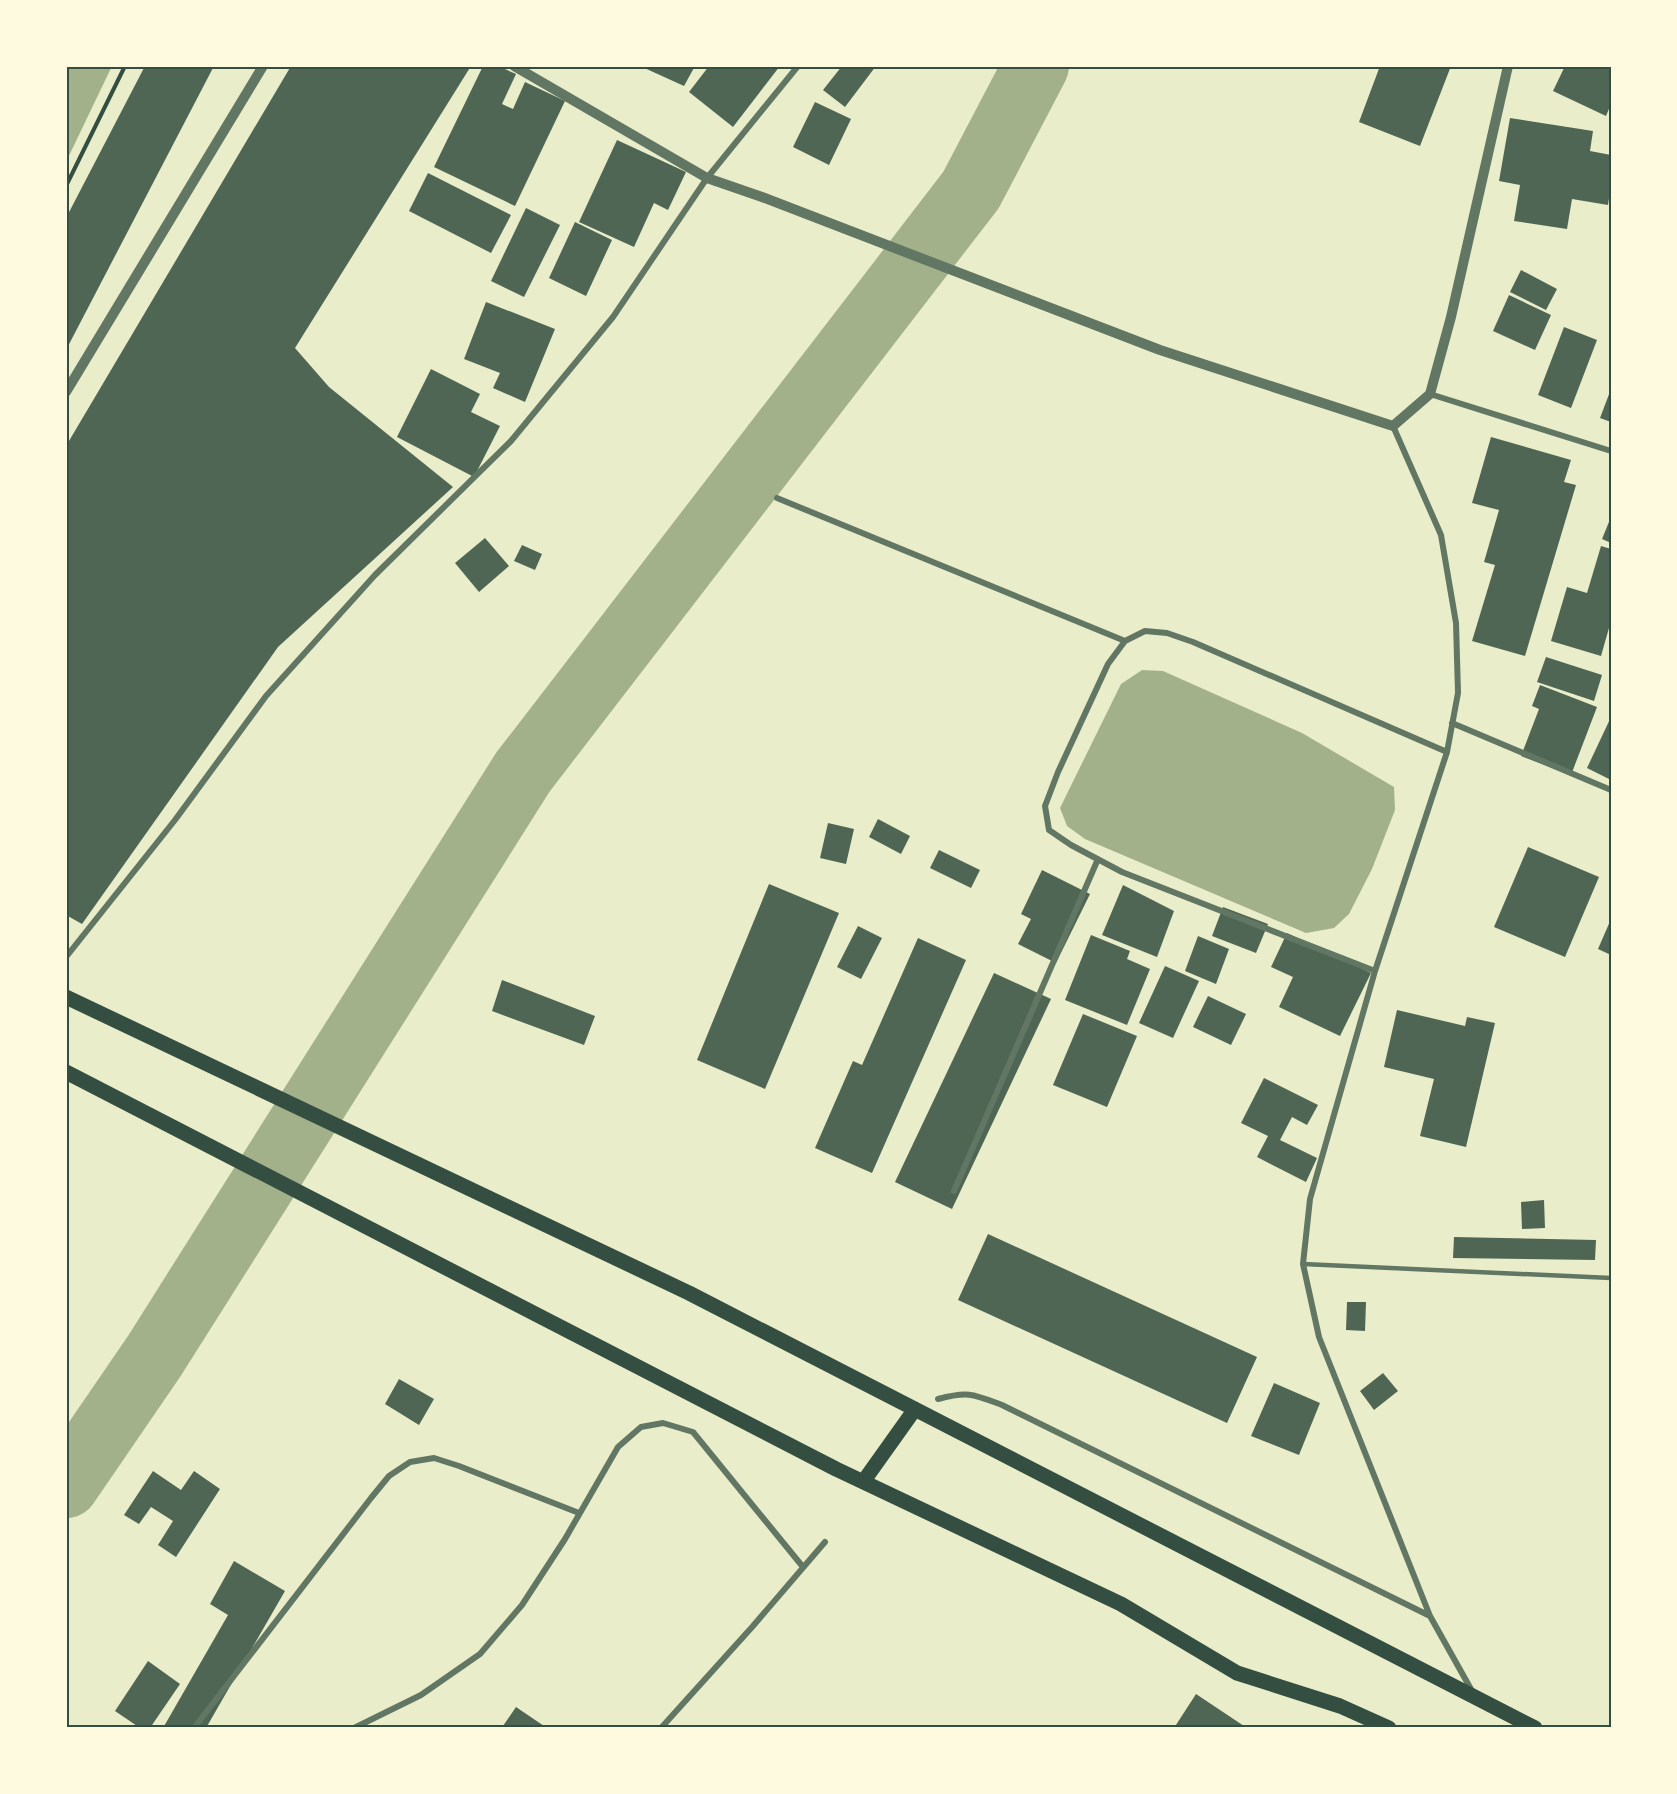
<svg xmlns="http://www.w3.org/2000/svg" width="1677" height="1794" font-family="'Public Sans',sans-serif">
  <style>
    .water { fill: #a3b18a }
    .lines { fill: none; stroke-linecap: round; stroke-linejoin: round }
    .river { stroke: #a3b18a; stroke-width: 66 }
    .building { fill: #4f6655 }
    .path { stroke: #344e41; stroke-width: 4 }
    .service { stroke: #617663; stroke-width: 4.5 }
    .minor { stroke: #617663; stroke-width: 6 }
    .tertiary { stroke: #617663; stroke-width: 10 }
    .primary { stroke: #344e41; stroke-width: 15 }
    .neatline { fill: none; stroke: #344e41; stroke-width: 2 }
  </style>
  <rect width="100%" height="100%" fill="#e9edc9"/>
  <path class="water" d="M66,66H112L66,162Z
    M1142,670L1163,671L1302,733L1394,787L1395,810L1372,869L1349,914L1334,928L1306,933L1085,839L1067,826L1060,808L1121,684Z"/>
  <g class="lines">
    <path class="river" d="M66,1485L155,1355L523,772L971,190L1036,66"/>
  </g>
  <path class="building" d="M145,66H214L66,350V218Z
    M291,66H471L295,348L329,387L453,487L278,647L82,924L66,915V446Z
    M483,66H498L516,74L502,104L513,109L525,82L565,101L515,206L434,167Z
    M640,66H695L684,86Z
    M709,66H780L733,127L689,92Z
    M842,66H876L845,107L823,90Z
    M1380,66H1451L1420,146L1359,122Z
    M1565,66H1611V104L1606,116L1553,91Z
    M815,102L851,119L829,165L793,147Z
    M1510,118L1593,131L1590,151L1611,155V185L1608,205L1572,199L1567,229L1514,221L1520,185L1499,181Z
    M617,140L686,172L668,210L654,203L634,247L579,222Z
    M428,173L511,215L491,253L409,211Z
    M526,208L560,225L524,297L491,281Z
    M575,222L612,240L586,296L549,278Z
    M1521,270L1557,289L1546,310L1510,292Z
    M1509,295L1551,315L1535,350L1493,331Z
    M486,302L555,329L525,402L493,388L500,373L464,359Z
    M1564,327L1597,340L1571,408L1538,395Z
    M431,369L480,394L471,412L500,426L474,477L397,437Z
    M1611,389V422L1600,418Z
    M1491,437L1571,460L1564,482L1576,485L1525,656L1472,641L1495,565L1484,562L1499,510L1472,503Z
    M1611,517V543L1602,539Z
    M485,538L509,566L479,592L455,563Z
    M522,545L542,554L535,570L514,561Z
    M1601,546L1611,549V621L1601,656L1551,641L1567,587L1587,593Z
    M1546,657L1602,675L1594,701L1537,682Z
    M1540,685L1597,707L1571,775L1521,756L1539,709L1532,706Z
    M1611,717V780L1587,768Z
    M878,819L910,836L901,854L869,837Z
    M828,823L854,829L846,864L820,858Z
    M1528,847L1599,877L1565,957L1494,927Z
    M939,850L980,870L971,888L930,868Z
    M1042,870L1090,894L1056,963L1018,944L1031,919L1021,914Z
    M769,884L839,913L765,1089L697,1060Z
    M1123,885L1174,911L1157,957L1102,935Z
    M1223,907L1268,924L1256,953L1212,936Z
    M1611,919V955L1598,949Z
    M858,926L882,938L861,979L837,967Z
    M1287,933L1371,973L1340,1036L1279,1007L1293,977L1271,967Z
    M1091,935L1130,951L1127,959L1150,969L1127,1025L1065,1000Z
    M1198,936L1229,949L1216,984L1185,971Z
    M918,938L966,960L872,1173L815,1148L853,1061L862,1065Z
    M1165,966L1199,981L1173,1038L1139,1023Z
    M994,973L1051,999L952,1209L895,1182Z
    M502,980L595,1016L584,1045L492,1011Z
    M1208,996L1246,1014L1231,1045L1193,1027Z
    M1397,1010L1465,1026L1467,1017L1495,1023L1466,1147L1420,1136L1434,1079L1384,1067Z
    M1083,1014L1137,1036L1107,1107L1053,1085Z
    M1264,1078L1318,1105L1307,1125L1292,1117L1280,1140L1317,1158L1306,1182L1257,1157L1268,1136L1241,1123Z
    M1544,1200L1545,1228L1522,1229L1521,1202Z
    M988,1234L1257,1357L1227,1423L958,1300Z
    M1454,1237L1596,1240L1595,1260L1453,1258Z
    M1347,1302H1366L1365,1331L1346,1330Z
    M1383,1373L1398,1391L1374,1410L1360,1391Z
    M399,1379L434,1399L419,1425L385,1404Z
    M1274,1383L1320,1403L1299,1455L1251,1436Z
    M153,1471L181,1490L194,1471L220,1489L176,1557L158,1545L173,1521L151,1507L139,1524L124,1515Z
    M234,1561L285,1591L206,1728H163L228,1615L210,1604Z
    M148,1661L180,1684L150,1728H140L115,1711Z
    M1196,1694L1247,1728H1174Z
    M516,1707L547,1728H506L503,1726Z"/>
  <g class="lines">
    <path class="path" d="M66,186L125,66"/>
    <path class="service" d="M1303,1264L1611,1278"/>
    <path class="minor" d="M1430,394L1611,451
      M1393,426L1441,535L1456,623L1458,693L1447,752L1375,971L1310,1199L1303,1264L1319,1337L1430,1616L1472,1691
      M777,498L1125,641
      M1452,723L1611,790
      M66,957L175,820L266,696L375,575L511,441L613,317L707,178L798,66
      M1375,971L1122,872L1071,845L1049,830L1045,806L1058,772L1108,664L1125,641L1145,631L1167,633L1193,642L1447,752
      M954,1191L1098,859
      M938,1399C968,1391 973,1394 1002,1405L1430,1616
      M194,1728L371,1498L389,1476L410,1462L434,1458L459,1466L579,1513
      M354,1728L421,1695L480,1654L522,1605L565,1539L618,1447L641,1427L663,1423L693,1432L803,1567
      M661,1728L753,1626L825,1542"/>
    <path class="tertiary" d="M514,66L707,178L762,197L1160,350L1393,426L1430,394L1451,317L1508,66
      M66,392L263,66"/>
    <path class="primary" d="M66,997L689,1293L1535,1728
      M66,1072L836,1469L1121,1604L1237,1673L1340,1706L1389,1728
      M863,1482L915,1409"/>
  </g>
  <rect width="1677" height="1794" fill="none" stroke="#fefae0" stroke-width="135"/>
  <rect x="68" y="68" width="1542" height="1658" class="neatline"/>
</svg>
